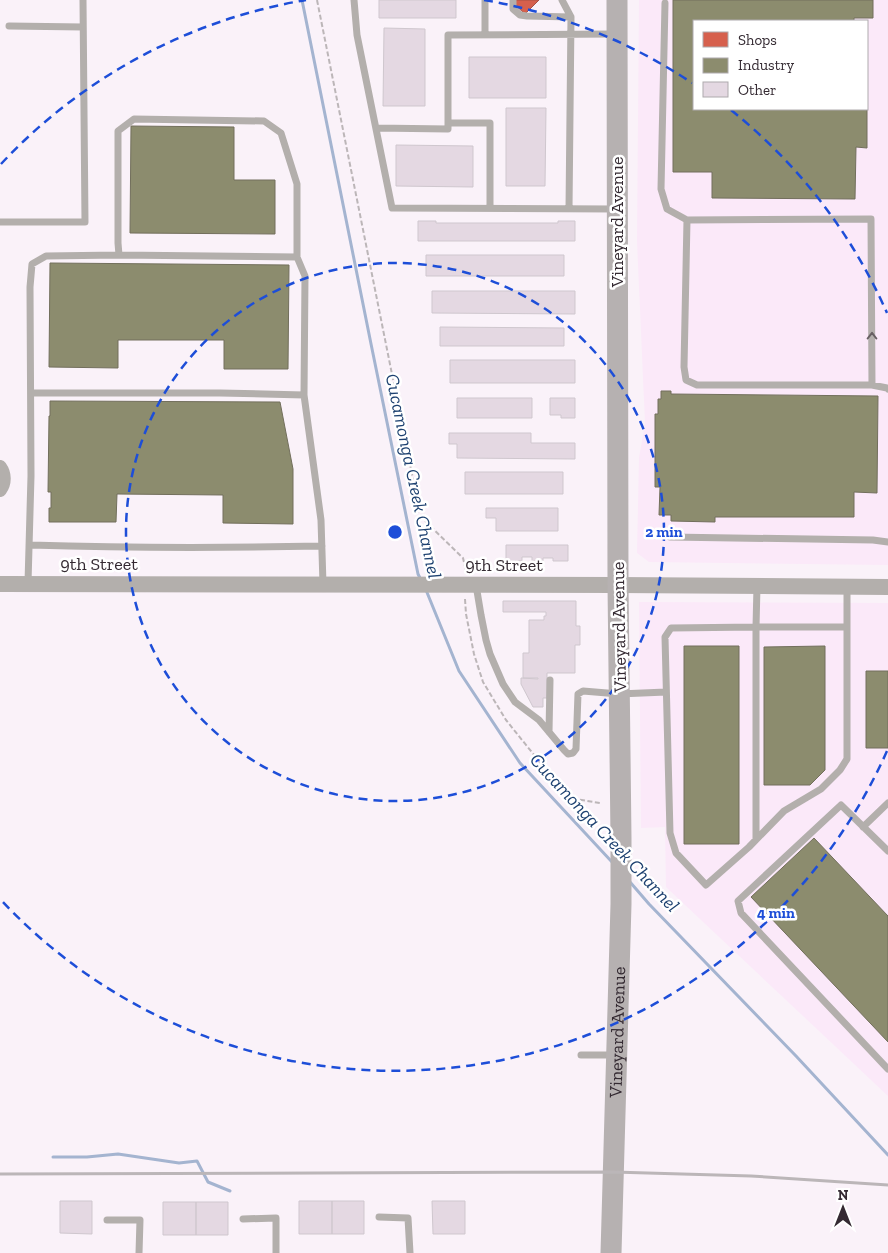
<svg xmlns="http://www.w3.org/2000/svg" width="888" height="1253" font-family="'Zilla Slab',serif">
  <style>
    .built { fill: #fbe9f9; fill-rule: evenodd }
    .shops { fill: #d6604d; stroke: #a55045 }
    .industry { fill: #8c8c6e; stroke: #726f5c }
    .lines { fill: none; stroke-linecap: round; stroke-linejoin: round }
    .stream { stroke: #a4b4d0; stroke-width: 3 }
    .building { fill: #e4d8e2; stroke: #cfc7ce }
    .path { stroke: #bcb6b8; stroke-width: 2; stroke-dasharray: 5 2.5; stroke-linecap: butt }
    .service { stroke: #b3afac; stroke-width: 7 }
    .minor { stroke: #b3afac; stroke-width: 14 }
    .tertiary { stroke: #b3afac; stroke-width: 16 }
    .primary { stroke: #b6b1b1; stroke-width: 21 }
    .rail { stroke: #bbb6b8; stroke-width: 3 }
    .oneway { stroke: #675f63 }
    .ring { fill: none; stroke: #1d4ed8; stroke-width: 2.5; stroke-dasharray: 9 6 }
    .labels { text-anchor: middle; stroke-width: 5; stroke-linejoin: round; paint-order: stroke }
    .street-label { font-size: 18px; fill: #342a32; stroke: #fff }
    .water-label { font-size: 19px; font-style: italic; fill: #1d4170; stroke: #fff }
    .centre { fill: #1d4ed8; stroke: #fff; stroke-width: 2.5 }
    .ring-label { font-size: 15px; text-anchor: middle; font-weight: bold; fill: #1d4ed8; stroke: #fff; stroke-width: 5; stroke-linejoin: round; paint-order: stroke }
  </style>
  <rect width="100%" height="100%" fill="#faf2f9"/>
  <path class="built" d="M639,0H888V565L649,562L637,553L639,458L645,423L637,241ZM694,21H867V109H694Z
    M639,602L888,603V1096L666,887L665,827L641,828Z"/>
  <path class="shops" d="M516,0H539L525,14L513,3Z"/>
  <path class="industry" d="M673,0H873V18H854V21H694V109H867V62V148L856,147L855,199L712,198V172H673Z
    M131,126L234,127V180H275V234L130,233Z
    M50,263L289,265L288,369H224V340H118V368L49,367Z
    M661,391H671V394L878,396L877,493L854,492V517H715V522L671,521V515H659L660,487H655V414H658V399H661Z
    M50,401L280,402L293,469V524L223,523V495L117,494L116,522H49V508H51V492H48L49,416H50Z
    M684,646H739V844H684Z
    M825,646V770L810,785H764V647Z
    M866,671H888V748H866Z
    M814,838L888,916V1042L751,897Z"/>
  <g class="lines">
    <path class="stream" d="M302,0C341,191 378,383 418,574L421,580
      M426,590L459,671L520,763L612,862
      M630,882L649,904L796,1056L888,1155
      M53,1157H87L118,1154L179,1163L197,1161L208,1182L230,1191"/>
  </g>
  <path class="building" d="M379,0H456V18H379Z
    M384,28L425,29V106H383Z
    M469,57H546V98H469Z
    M506,108H546L545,186H506Z
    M396,145L473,146V187L396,186Z
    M418,221H436V223H558V221H575V241H418Z
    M426,255H564V276H426Z
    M432,291H575V314L432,313Z
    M440,327L564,328V346H440Z
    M450,360H575V383H450Z
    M457,398H532V418H457Z
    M550,398H575V418H561V415H550Z
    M449,433H531V443H575V459L457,458V444H449Z
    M465,472H563V494H465Z
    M486,508H558V531H496V518H486Z
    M506,545H568V561H553V558H543V561H532V557H522V561H506Z
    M503,601H576V626H580V645H575V673H547V698H543V707H533L521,684V678L538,679V678H523V653H529V620H544V616H546V612H503Z
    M60,1201H92V1234L60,1233Z
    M299,1201H332V1234H299Z
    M332,1201H364V1234H332Z
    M432,1201H465V1234H433Z
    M163,1202H196V1235H163Z
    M196,1202H228V1235H196Z"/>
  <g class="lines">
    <path class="path" d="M317,0L420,514L428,524L463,558L466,571
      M465,599L466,614L474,654L483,682L506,720L559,786L575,799L600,803"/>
    <path class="service" d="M354,0L357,35L392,208L615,209
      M485,0V34
      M513,0V9L520,15L527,16L571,17
      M562,0L571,17L569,209
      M665,3L661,189L667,209L687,220L684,367L686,380L697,385H872L887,388L888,389
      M9,26L83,27
      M448,123H490V208
      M376,128L448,129V35L614,34
      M687,220L871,219L872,385
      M0,222H85L83,0
      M297,257L119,255L118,243V131L134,119L264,121L281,133L297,184V257L305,276L304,395L321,520L323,584
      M32,393H220L304,395
      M670,537L873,540L888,542
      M30,545C127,548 224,548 322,546
      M28,583L31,476L30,287L32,264L46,256L119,255
      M476,585L481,615L486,640L490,654L503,684L515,702L539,720L564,750L568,754L573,753L576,749L578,694L583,691L619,694L666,692
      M757,586L756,627L671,628L665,637L670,833L676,853L706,885L749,847L784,811L821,789L840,770L847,759V587
      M549,732L550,680
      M863,827L888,803
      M756,839V627H847
      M888,851L841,805L738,901L741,913L888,1069
      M581,1055H614
      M379,1217L408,1218L410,1253
      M243,1219L276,1218V1253
      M107,1220H140L139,1253"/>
    <path class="minor" d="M0,467C5,474 5,483 0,490"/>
    <path class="tertiary" d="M0,584L618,585L888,587"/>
    <path class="primary" id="s1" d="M611,1253L621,904V838L618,585L617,0"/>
    <path class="rail" d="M0,1174L613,1172L751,1176L888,1185"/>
  </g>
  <defs><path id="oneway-chevron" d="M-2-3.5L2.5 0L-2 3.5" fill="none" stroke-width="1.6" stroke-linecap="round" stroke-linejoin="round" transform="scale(1.25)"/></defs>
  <use class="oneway" href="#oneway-chevron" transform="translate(872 336) rotate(-90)"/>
  <g class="ring">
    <circle cx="395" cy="532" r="269"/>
    <path d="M887 751A539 539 0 0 1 1 900M1 164A539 539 0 0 1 306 0M484 0A539 539 0 0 1 692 83M731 110A539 539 0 0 1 887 313"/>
  </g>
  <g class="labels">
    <g class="street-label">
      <text transform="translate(617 222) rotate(-90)" y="6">Vineyard Avenue</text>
      <text x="99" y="570">9th Street</text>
      <text x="504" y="571">9th Street</text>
      <text transform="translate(619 627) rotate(-91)" y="6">Vineyard Avenue</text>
      <text dy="6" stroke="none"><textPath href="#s1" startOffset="221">Vineyard Avenue</textPath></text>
    </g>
    <g class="water-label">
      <text transform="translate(414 476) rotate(78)" y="7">Cucamonga Creek Channel</text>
      <text transform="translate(605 832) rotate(47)" y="7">Cucamonga Creek Channel</text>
    </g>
  </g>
  <circle cx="395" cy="532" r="8" class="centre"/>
  <g class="ring-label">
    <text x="664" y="537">2 min</text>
    <text x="776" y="918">4 min</text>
  </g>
  <rect x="693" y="20" width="175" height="90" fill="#ffffff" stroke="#aeaaad"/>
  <rect x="703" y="32" width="25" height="15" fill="#d6604d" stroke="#aeaaad"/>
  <text x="738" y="45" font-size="15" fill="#342a32">Shops</text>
  <rect x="703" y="58" width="25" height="15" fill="#8c8c6e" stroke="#aeaaad"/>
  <text x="738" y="70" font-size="15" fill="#342a32">Industry</text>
  <rect x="703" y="82" width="25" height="15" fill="#e4d8e2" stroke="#aeaaad"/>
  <text x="738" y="95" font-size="15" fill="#342a32">Other</text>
  <g transform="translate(843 1208)" stroke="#ffffff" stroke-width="4" paint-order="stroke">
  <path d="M0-4L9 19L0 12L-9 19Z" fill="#342a32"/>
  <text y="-8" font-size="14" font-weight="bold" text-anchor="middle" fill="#342a32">N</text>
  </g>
</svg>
